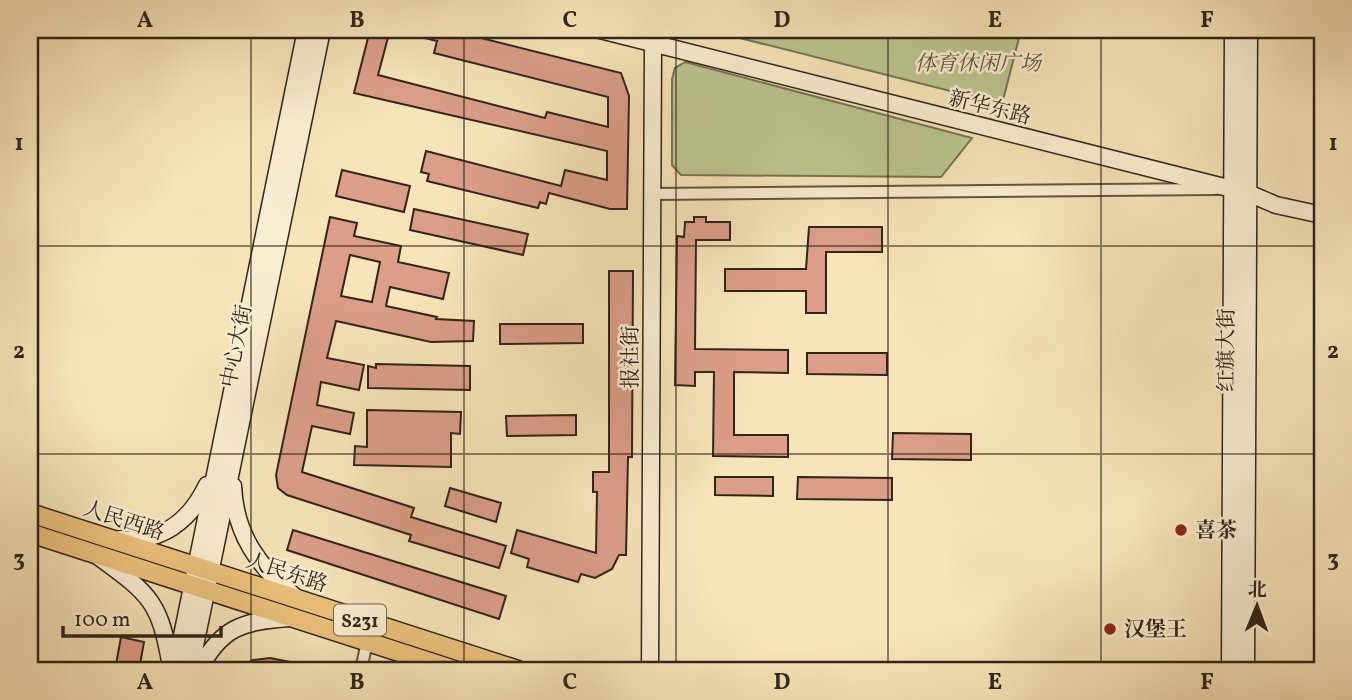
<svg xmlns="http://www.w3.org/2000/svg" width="1352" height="700" font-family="Vollkorn,'Noto Serif SC',serif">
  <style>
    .green { fill: #bcc590; stroke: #767454; stroke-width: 2 }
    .building { fill: #dc9e89; stroke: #312419; stroke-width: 2; fill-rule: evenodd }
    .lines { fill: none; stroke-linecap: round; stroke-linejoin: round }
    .street-casing { stroke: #625441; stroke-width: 14 }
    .secondary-casing { stroke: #312419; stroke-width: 19 }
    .primary-casing { stroke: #312419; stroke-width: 21 }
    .street { stroke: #faeed2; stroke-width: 10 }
    .secondary { stroke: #faeed2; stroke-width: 16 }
    .primary { stroke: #ecc27c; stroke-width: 18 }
    .grid { fill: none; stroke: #312419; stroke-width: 2; stroke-opacity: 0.55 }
    .poi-dot { fill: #8f2418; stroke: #faeed2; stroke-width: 2.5 }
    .labels { text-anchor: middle; stroke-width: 5; stroke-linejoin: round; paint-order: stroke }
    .shield { fill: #faeed2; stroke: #6d6150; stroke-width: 2 }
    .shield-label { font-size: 19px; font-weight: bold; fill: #312419 }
    .park-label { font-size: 21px; font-style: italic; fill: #5b543d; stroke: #faeed2 }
    .street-label { font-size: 21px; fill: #312419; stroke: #faeed2 }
    .poi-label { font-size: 21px; font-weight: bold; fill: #312419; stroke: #faeed2; text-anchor: start }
    .neatline { fill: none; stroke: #312419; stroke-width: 2.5 }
    .grid-label { font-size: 23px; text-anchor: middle; font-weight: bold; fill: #312419 }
  </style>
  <rect width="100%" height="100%" fill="#f7e5b9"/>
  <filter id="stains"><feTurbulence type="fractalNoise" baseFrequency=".00286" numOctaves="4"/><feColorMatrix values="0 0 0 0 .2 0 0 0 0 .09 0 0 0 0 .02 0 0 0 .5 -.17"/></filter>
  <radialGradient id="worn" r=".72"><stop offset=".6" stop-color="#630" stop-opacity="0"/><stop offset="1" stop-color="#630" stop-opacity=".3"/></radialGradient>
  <path class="green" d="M708,30H1021L1002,104Z
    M685,62L972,138L941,177L681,175L672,165V79L675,68Z"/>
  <path class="building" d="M370,30H390L378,75L545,118L547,112L608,127V97L434,53L437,41L404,33V30H449L621,73L629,96L627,209H610L549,193L546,204L540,202L538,208L427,181L429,174L421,172L426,151L561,186L565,170L607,180V151L354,93Z
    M342,170L410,186L404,212L336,196Z
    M414,209L528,234L523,255L410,230Z
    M330,217L357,223L354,236L401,246L398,262L449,273L443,299L390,287L386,306L437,317L436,319L474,321L473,341L431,342L336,321L327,358L364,365L359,390L321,382L317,405L354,413L350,434L312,426L302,472L414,508L411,517L506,546L499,568L409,541L411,535L287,495L278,488L276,475ZM350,255L380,262L372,302L341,296Z
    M694,217H706V222H730V240H696L695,349L788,350V373L734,372V435H788V457L713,456L714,372H695V386L675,385L677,236L684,237L685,222H694Z
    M809,227H882V252H826V313H806V291H725V269H806Z
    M609,271H633L632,457H628L626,555H619L612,569L595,578L581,574L578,582L527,567L529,559L511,553L517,530L596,553L597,492H593V472H609Z
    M500,324H583V343L500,344Z
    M807,353H887V375L807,374Z
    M376,364L470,366V390L368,388V366L376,368Z
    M367,410L461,412L460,434L451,433V467L354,465L355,446L367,447Z
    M576,415V435L507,436L506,416Z
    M893,433L971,434V460L892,459Z
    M715,477H773V496L715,495Z
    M798,477L892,478V500L797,499Z
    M450,488L501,503L496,522L445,506Z
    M293,530L506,596L499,619L287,550Z
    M121,637L144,642L139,670H115Z
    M270,658L311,666L310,670H234L253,660Z"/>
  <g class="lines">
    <g class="street-casing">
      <path id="street" d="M652,194L1216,189
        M361,670L367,642"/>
    </g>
    <g class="secondary-casing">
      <path id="secondary" d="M600,30L1248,193L1276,205L1322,215
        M233,486C235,534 258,566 294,596
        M120,539C161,543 190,521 207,485
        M99,557C151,595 160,602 171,667
        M175,670L306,30
        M190,670L322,30
        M199,670C221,627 243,621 290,618
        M650,670L653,44
        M1230,670L1233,30
        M1246,670L1249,30"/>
    </g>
    <g class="primary-casing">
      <path id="primary" d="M30,513L518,670
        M30,533L455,670"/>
    </g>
    <use href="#street" class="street"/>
    <use href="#secondary" class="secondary"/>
    <use href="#primary" class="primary"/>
  </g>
  <path class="grid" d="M251,30V670M464,30V670M676,30V670M888,30V670M1101,30V670M30,246H1322M30,454H1322"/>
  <g class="poi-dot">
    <circle cx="1181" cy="530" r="7"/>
    <circle cx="1110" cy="629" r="7"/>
  </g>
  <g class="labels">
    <rect class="shield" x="334" y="604.5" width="52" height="31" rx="5"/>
    <g class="shield-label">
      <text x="360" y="627">S231</text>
    </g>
    <g class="park-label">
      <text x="978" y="70">体育休闲广场</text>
    </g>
    <g class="street-label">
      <text transform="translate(990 107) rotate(14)" y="7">新华东路</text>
      <text transform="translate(236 346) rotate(-79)" y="7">中心大街</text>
      <text transform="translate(1226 350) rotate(-90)" y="7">红旗大街</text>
      <text transform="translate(630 357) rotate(-90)" y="7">报社街</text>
      <text transform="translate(124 520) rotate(18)" y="7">人民西路</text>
      <text transform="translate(287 572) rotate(18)" y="7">人民东路</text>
    </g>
    <g class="poi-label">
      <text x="1195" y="537">喜茶</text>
      <text x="1124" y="636">汉堡王</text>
    </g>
  </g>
  <rect width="1352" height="700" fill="none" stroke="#f7e5b9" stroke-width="77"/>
  <g transform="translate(1257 606) rotate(1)" stroke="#faeed2" stroke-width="5" paint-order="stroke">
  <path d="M0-5L12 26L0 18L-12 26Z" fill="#312419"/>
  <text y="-10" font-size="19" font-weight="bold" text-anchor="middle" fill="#312419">北</text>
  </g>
  <path d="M63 626v10h158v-10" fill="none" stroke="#312419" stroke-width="3.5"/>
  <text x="74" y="626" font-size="21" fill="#312419" stroke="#faeed2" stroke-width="5" paint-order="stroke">100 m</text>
  <rect x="38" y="38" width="1276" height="624" class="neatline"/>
  <g class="grid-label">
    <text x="145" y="27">A</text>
    <text x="357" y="27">B</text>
    <text x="570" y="27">C</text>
    <text x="782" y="27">D</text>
    <text x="995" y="27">E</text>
    <text x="1207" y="27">F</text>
    <text x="19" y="150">1</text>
    <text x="1333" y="150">1</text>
    <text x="19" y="358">2</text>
    <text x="1333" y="358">2</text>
    <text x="19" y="566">3</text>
    <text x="1333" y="566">3</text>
    <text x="145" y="689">A</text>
    <text x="357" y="689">B</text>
    <text x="570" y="689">C</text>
    <text x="782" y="689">D</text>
    <text x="995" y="689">E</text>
    <text x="1207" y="689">F</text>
  </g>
  <rect width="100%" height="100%" filter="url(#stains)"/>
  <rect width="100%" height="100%" fill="url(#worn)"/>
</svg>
